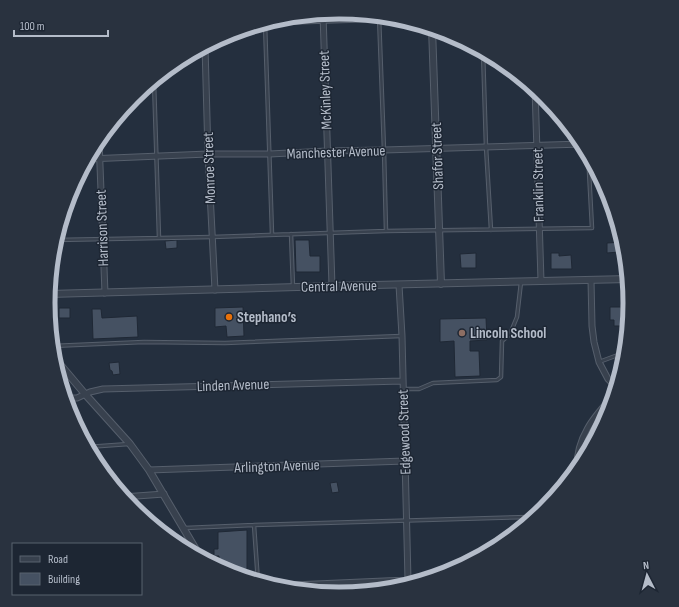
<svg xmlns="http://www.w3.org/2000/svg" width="679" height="607" font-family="'Sofia Sans Condensed',sans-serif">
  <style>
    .building { fill: #455162; stroke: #1f2835 }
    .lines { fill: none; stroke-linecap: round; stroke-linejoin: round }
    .service-casing { stroke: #565f6c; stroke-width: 4.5 }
    .minor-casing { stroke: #565f6c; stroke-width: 7 }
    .tertiary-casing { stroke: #565f6c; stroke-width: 8 }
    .service { stroke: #38414e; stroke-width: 2.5 }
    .minor { stroke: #38414e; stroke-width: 5 }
    .tertiary { stroke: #38414e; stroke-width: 6 }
    .food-dot { fill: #e8710a; stroke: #1d2633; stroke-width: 1.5 }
    .education-dot { fill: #8d6e63; stroke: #1d2633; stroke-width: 1.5 }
    .labels { text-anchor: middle; stroke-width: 3; stroke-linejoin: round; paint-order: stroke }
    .street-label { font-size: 15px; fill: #b4bcc9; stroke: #1d2633 }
    .poi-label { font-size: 15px; font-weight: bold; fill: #b4bcc9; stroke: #1d2633; text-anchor: start }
    .rim { fill: none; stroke: #b4bcc9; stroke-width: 5 }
  </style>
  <rect width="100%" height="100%" fill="#242f3e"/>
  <path class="building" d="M177,240V248L166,249L165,241Z
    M295,240H309L310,256H320V272H296Z
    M624,242L625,249L619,250V252L607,253V243Z
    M476,253V268H461L460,254Z
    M551,253H559V256L571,255L572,269H551Z
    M243,307L244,336L227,337L226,326L215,327V308Z
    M610,307H621V326H614V320H610Z
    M59,308H70V318H59Z
    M92,309H101L102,318L137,316L138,337L93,339Z
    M486,318L487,340L470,341V351H479L480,376L455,377L454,341L440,342V319Z
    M119,362L120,374L113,375L112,371L110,370L109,363Z
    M337,482L339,492L332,493L330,483Z
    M247,530V574L234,575L228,573L223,570V566H219V556H214V549H218V532Z"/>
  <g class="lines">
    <g class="service-casing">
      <path id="service" d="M379,16L384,150L386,231
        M265,23L272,234
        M483,51L486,147L491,230
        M154,81L159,238
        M291,234L293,287
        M56,240L212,237L386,231L592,228L588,153
        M52,346L144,342L225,343L401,336
        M599,362L626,352
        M404,389H419L433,383L497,380L501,377L502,341L510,334L517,317L521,282
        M87,447L129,444
        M185,528L254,525
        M258,582L254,525L529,517"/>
    </g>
    <g class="minor-casing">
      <path id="minor" d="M323,14L332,286
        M269,22L398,18
        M205,46L208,154L215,290
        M535,88L541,281
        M99,140L105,293
        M88,159L208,154H270L327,151L384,150L583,144
        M591,280L592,326L594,342L599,362L608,379L617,388
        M399,285L402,336L408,580
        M65,398H77L90,392L103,389L402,381
        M149,470L405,461
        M577,472C575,438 594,416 616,393
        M123,497L164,494
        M188,551H197
        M271,586L429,579"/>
    </g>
    <g class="tertiary-casing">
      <path id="tertiary" d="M432,28L441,284
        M49,294L332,286L629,279
        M53,356L85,394L130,444L149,470L201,558"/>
    </g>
    <use href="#service" class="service"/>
    <use href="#minor" class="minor"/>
    <use href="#tertiary" class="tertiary"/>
  </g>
  <circle class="food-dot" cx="229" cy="317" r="4"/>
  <circle class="education-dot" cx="462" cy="333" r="4"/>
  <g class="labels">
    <g class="street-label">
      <text transform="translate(325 90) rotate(-92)" y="5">McKinley Street</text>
      <text transform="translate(336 152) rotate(-2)" y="5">Manchester Avenue</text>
      <text transform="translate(437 156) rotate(-92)" y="5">Shafor Street</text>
      <text transform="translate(209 168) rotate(-92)" y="5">Monroe Street</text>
      <text transform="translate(538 185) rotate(-91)" y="5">Franklin Street</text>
      <text transform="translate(102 228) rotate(-92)" y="5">Harrison Street</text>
      <text transform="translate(339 286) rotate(-1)" y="5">Central Avenue</text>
      <text transform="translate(233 385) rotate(-2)" y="5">Linden Avenue</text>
      <text transform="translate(404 432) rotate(-92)" y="5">Edgewood Street</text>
      <text transform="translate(277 466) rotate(-2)" y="5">Arlington Avenue</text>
    </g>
    <g class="poi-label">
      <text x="237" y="322">Stephano’s</text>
      <text x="470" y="338">Lincoln School</text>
    </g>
  </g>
  <path d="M0 0H679V607H0ZM55 303a284 284 0 1 1 568 0a284 284 0 1 1-568 0Z" fill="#29323f" fill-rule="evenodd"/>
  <path class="rim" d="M55 303a284 284 0 1 1 568 0a284 284 0 1 1-568 0Z"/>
  <rect x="12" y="543" width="130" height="52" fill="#1d2633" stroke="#59626f"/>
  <rect x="20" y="556" width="20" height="6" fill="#38414e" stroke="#59626f"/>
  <text x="48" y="563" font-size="12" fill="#b4bcc9">Road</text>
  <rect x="20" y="573" width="20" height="12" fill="#455162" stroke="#59626f"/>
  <text x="48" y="583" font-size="12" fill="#b4bcc9">Building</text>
  <g transform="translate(647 575) rotate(354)" stroke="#1d2633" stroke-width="3" paint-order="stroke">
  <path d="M0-3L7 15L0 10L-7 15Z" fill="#b4bcc9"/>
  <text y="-6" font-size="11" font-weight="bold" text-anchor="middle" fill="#b4bcc9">N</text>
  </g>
  <path d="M14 30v6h94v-6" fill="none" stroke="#b4bcc9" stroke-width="2"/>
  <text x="20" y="30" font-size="12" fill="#b4bcc9" stroke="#1d2633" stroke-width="3" paint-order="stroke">100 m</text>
</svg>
